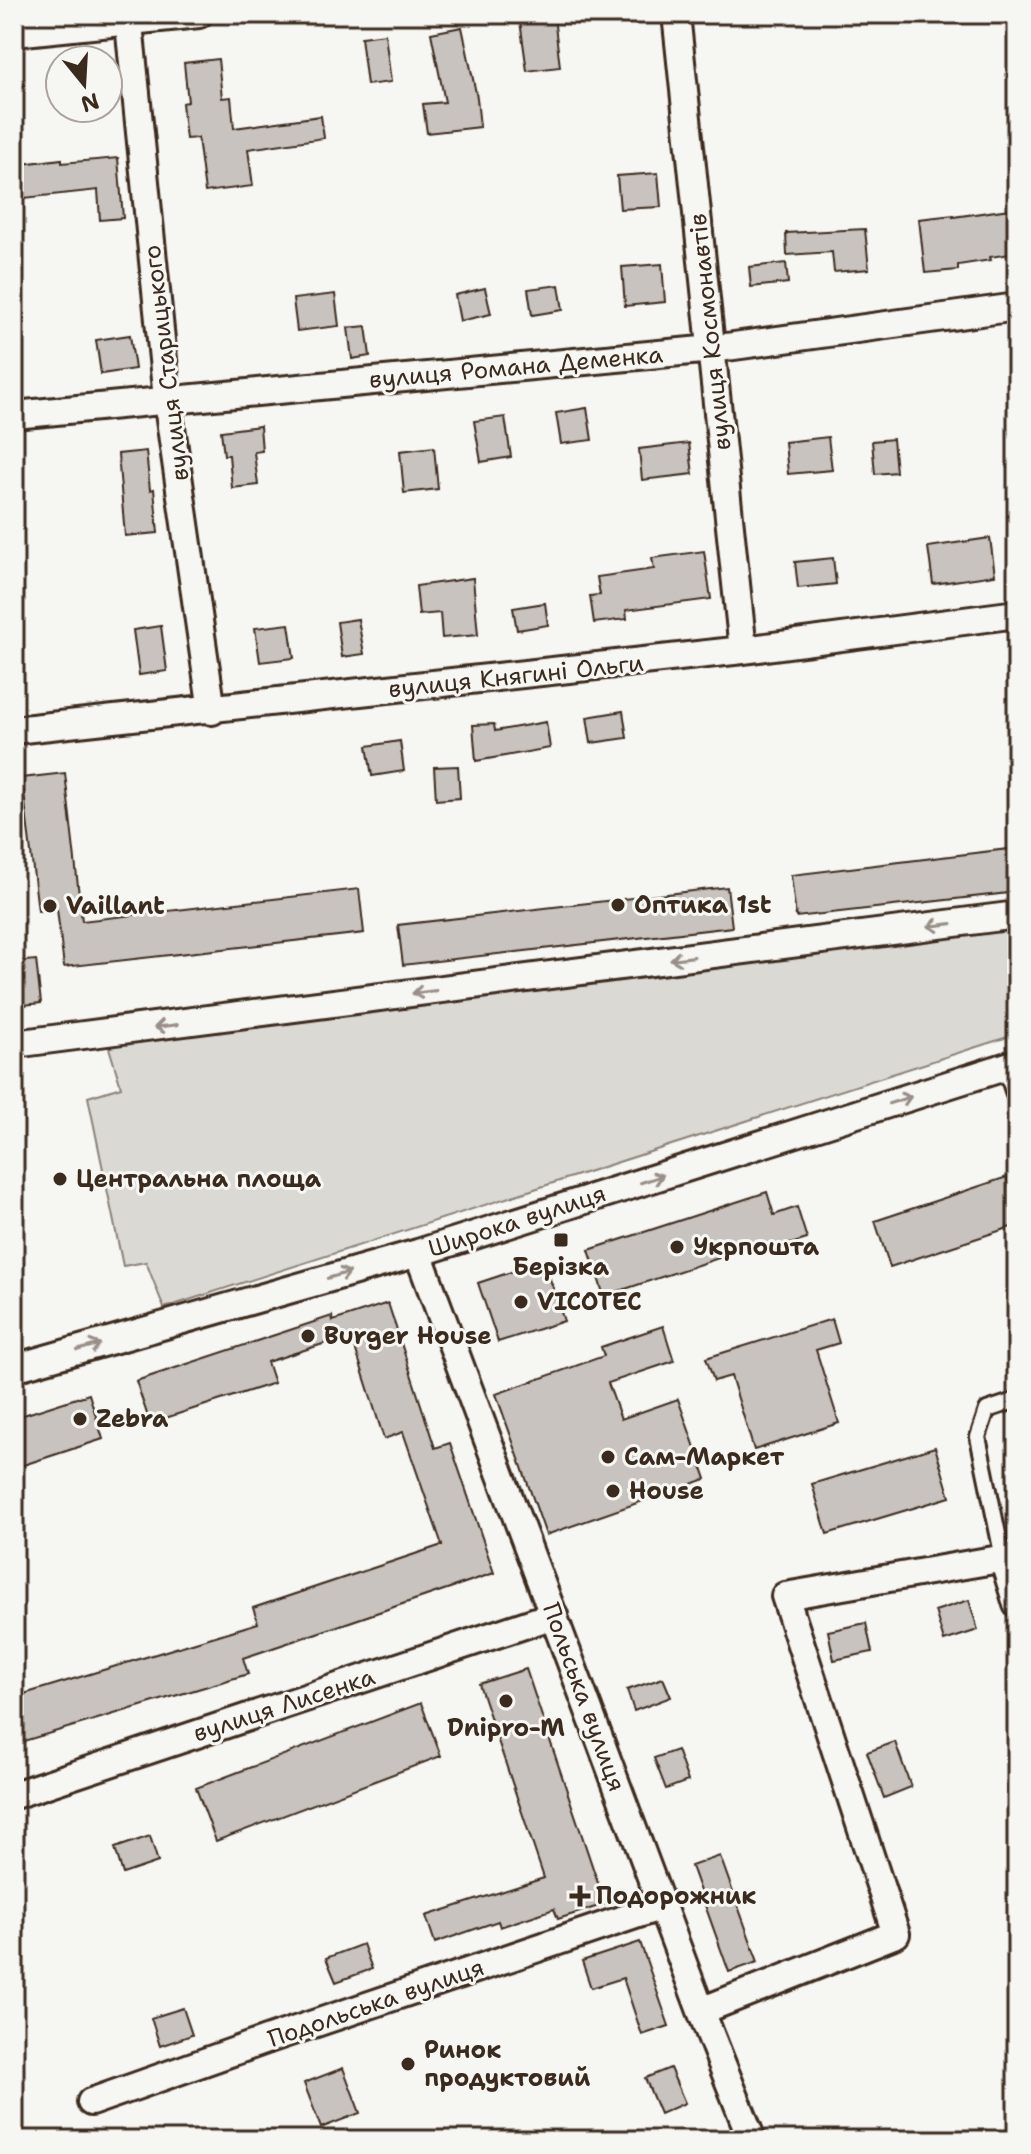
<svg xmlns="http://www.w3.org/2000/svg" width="1031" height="2154" font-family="'Shantell Sans',sans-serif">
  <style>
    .green { fill: #dad9d3; stroke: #8a8278; stroke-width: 2 }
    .building { fill: #c8c3be; stroke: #3b2a1e; stroke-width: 2 }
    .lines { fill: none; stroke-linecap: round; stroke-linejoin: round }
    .service-casing { stroke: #3b2a1e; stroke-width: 20 }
    .minor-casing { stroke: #3b2a1e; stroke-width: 32 }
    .service { stroke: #f6f6f2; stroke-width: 14 }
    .minor { stroke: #f6f6f2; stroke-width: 26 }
    .oneway { stroke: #989088 }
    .poi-dot { fill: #3b2a1e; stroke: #f6f6f2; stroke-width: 3 }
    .labels { text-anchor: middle; stroke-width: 6; stroke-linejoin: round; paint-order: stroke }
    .street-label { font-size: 24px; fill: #3b2a1e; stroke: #f6f6f2 }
    .poi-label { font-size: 24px; font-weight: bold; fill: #3b2a1e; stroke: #f6f6f2; text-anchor: start }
  </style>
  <rect width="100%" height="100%" fill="#f6f6f2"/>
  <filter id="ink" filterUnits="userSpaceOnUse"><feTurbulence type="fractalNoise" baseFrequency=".0125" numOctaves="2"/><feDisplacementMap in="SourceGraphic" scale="16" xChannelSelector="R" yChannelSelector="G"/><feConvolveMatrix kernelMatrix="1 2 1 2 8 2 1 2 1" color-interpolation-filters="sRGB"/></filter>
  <g filter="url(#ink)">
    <path class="green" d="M1017,927V1034L164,1308L146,1262L123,1266L88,1097L121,1087L107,1041Z"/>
    <path class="building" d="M554,17L560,67L527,71L520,21Z
      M462,27L477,98L480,127L427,133L423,104L445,102L431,33Z
      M385,34L391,82L367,85L361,37Z
      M218,59L222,98L231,97L234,128L321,116L324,138L248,149L253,186L205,192L198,138L186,139L182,103L188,102L184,63Z
      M118,158L123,218L100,220L98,190L15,199L14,165L62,159V163Z
      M658,173L661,207L620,209L617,176Z
      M1017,208V253L990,257L991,260L958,265V270L925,273L919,219L953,215V217Z
      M865,229L869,269L834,272L832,252L787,255L786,233Z
      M786,263L788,283L751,287L749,267Z
      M662,264L665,302L625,306L622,267Z
      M559,285L563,310L532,315L528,289Z
      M485,288L491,314L460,321L455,295Z
      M335,294L339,326L297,331L293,299Z
      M366,326L370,356L352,359L348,328Z
      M130,335L135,369L101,374L96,340Z
      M587,408L592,440L561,444L556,413Z
      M505,417L511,457L481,462L474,421Z
      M260,426L262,451L254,452L258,485L232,488L229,455H224L221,431Z
      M828,437L832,470L788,474L785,442Z
      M893,439L896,472L875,474L872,441Z
      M689,443L693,474L642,480L639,449Z
      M434,447L438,489L404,493L400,451Z
      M146,451L150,490L154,489L158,533L125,536L118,454Z
      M990,538L995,575L933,584L928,547Z
      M704,551L711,599L626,610L627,619L594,623L590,596L600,595L597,577L654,569L652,558Z
      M833,558L836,584L798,588L795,562Z
      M473,578L478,635L442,638L440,613L419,615L416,586Z
      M545,603L548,625L517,630L513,608Z
      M358,619L364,654L342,657L337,622Z
      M289,624L294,658L260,662L255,628Z
      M161,626L167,671L139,675L133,630Z
      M623,711L627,738L591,743L587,717Z
      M546,722L550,748L476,761L473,725L494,724L495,731Z
      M400,741L404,771L372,776L367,746Z
      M458,766L460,798L436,800L434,767Z
      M65,773L82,921L359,889L364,933L64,967L57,909L38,911L22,778Z
      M1017,848V892L796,917L791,875Z
      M727,887L732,927L403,965L398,925Z
      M36,960L41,1003L14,1006V962Z
      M1007,1177L1017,1207V1225L890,1267L875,1221Z
      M767,1192L774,1215L797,1207L807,1239L767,1251L764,1243L604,1296L589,1250Z
      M544,1261L564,1321L498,1342L478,1283Z
      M388,1303L435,1448L450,1443L494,1573L243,1658L248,1674L14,1744V1697L258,1623L253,1608L442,1545L403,1432L384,1439L351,1335L267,1362L274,1383L150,1423L136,1381L332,1316L333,1321Z
      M832,1319L839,1343L816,1350L839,1423L754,1450L731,1376L714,1381L706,1358Z
      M663,1326L674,1361L608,1383L621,1419L678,1399L706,1479L546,1535L496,1394L604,1356L601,1347Z
      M89,1394L103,1439L14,1468V1418Z
      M935,1447L950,1497L827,1534L812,1484Z
      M969,1600L978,1630L944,1641L935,1611Z
      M866,1623L872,1652L834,1660L828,1631Z
      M526,1669L605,1904L558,1919L554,1909L500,1927L498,1921L435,1943L426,1916L544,1878L479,1684Z
      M663,1678L671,1697L634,1711L627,1690Z
      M421,1703L441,1756L216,1841L196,1788Z
      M895,1742L911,1787L884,1798L867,1752Z
      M677,1750L688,1781L666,1789L654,1758Z
      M150,1836L158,1862L123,1874L115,1848Z
      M720,1856L758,1962L729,1972L691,1866Z
      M640,1942L669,2026L642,2035L623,1978L591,1988L582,1961Z
      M363,1944L372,1969L336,1982L326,1958Z
      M183,2008L192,2035L160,2046L151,2018Z
      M343,2068L360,2113L321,2128L304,2083Z
      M670,2068L685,2103L660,2114L645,2078Z"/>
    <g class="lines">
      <g class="service-casing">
        <path id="service" d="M1005,1067L1017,1103
          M1003,1558L978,1437L987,1410L1017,1400"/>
      </g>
      <g class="minor-casing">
        <path id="minor" d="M128,14L167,399L212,711
          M676,14L743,650
          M14,33L199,14
          M14,415L712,349L1017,307
          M14,730L743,650L1017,614
          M14,1044L1017,915
          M418,1253L701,2011L752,2140
          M14,1368L418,1253L1017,1063
          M1003,1558L1017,1604
          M14,1795L554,1615
          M701,2011L896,1934L785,1596L1017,1556
          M91,2102L269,2039L662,1906"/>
      </g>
      <use href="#service" class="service"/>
      <use href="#minor" class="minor"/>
    </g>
    <defs><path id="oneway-shaft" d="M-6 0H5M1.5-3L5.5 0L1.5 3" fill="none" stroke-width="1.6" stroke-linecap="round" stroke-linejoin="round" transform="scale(2)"/></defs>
    <g class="oneway">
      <use href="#oneway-shaft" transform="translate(940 925) rotate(173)"/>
      <use href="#oneway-shaft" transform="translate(682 958) rotate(173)"/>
      <use href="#oneway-shaft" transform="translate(424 992) rotate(173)"/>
      <use href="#oneway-shaft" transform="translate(166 1026) rotate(173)"/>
      <use href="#oneway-shaft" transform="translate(900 1100) rotate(-18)"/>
      <use href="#oneway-shaft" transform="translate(652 1179) rotate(-18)"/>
      <use href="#oneway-shaft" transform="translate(339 1275) rotate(-16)"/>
      <use href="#oneway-shaft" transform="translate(89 1347) rotate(-16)"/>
    </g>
  </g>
  <g class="poi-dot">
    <circle cx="618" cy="905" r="8"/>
    <circle cx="50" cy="906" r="8"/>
    <circle cx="60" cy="1179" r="8"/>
    <rect x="553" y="1232" width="16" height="16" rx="4"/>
    <circle cx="677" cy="1247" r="8"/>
    <circle cx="521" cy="1302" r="8"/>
    <circle cx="308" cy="1336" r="8"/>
    <circle cx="80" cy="1419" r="8"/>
    <circle cx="608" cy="1457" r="8"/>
    <circle cx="613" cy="1491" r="8"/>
    <circle cx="506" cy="1701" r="8"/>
    <path d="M576 1884h8v8h8v8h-8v8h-8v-8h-8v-8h8z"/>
    <circle cx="408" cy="2064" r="8"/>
  </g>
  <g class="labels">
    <g class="street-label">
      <text transform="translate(710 332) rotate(-96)" y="8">вулиця Космонавтів</text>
      <text transform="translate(166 363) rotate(-97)" y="8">вулиця Старицького</text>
      <text transform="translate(516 367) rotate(-5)" y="8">вулиця Романа Деменка</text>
      <text transform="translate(516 676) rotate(-6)" y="8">вулиця Княгині Ольги</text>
      <text transform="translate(517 1221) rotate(-18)" y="8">Широка вулиця</text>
      <text transform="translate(584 1697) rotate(70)" y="8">Польська вулиця</text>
      <text transform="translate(284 1705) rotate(-18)" y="8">вулиця Лисенка</text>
      <text transform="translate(376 2003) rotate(-19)" y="8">Подольська вулиця</text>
    </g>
    <g class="poi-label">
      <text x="634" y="913">Оптика 1st</text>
      <text x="66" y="914">Vaillant</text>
      <text x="76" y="1187">Центральна площа</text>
      <text x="693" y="1255">Укрпошта</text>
      <text x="561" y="1275" text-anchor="middle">Берізка</text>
      <text x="537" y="1310">VICOTEC</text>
      <text x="324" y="1344">Burger House</text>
      <text x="96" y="1427">Zebra</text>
      <text x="624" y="1465">Сам-Маркет</text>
      <text x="629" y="1499">House</text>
      <text x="506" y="1736" text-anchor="middle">Dnipro-M</text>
      <text x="596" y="1904">Подорожник</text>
      <text x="424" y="2058">Ринок<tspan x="424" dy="28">продуктовий</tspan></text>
    </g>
  </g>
  <rect width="1031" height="2154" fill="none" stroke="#f6f6f2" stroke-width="48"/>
  <rect x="24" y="24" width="983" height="2106" fill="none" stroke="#3b2a1e" stroke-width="3" filter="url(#ink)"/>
  <g transform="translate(84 84) rotate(162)"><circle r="38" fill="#f6f6f2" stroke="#aba49d" stroke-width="2"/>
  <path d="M0-6L14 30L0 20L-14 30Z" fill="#3b2a1e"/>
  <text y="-12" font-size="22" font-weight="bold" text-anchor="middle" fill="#3b2a1e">N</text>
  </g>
</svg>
